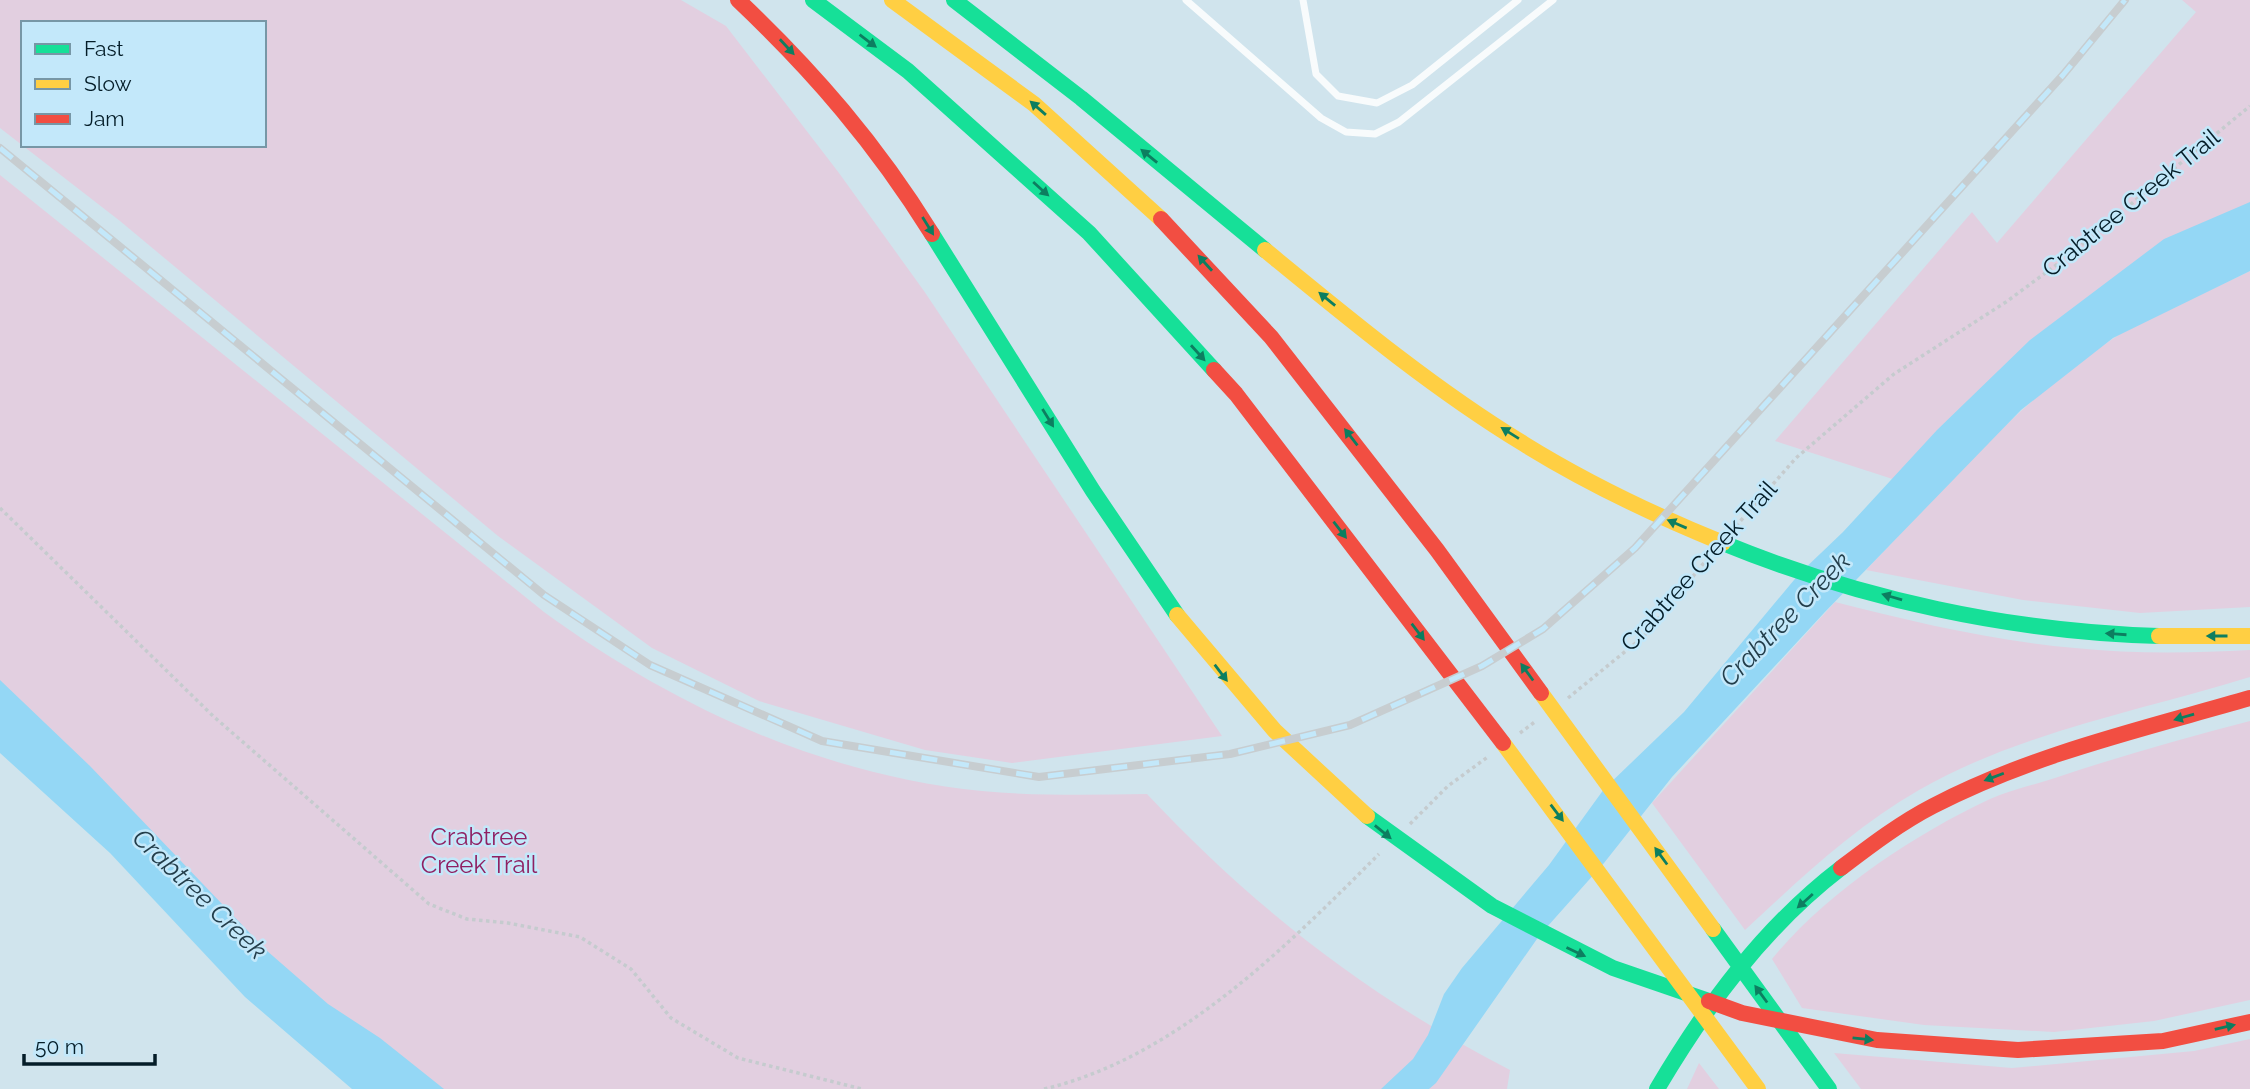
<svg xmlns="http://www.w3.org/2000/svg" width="2250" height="1089" font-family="Raleway,sans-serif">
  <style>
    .green { fill: #e2cfe0; fill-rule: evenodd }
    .water { fill: #94d7f5 }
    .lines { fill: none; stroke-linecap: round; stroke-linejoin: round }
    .path { stroke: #c5cbce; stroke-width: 3.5; stroke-dasharray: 3.5 3.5; stroke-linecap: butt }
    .lane { stroke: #f8fbfc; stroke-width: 7 }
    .fast { stroke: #16e098; stroke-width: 16 }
    .slow { stroke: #ffcf43; stroke-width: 16 }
    .jam { stroke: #f24e42; stroke-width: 16 }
    .rail-casing { stroke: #c7cdd0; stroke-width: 8 }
    .rail { stroke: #c3e8fa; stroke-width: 5; stroke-dasharray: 16; stroke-linecap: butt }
    .oneway { fill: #0d7e60 }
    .labels { text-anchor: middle; stroke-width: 5; stroke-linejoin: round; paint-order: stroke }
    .street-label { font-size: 24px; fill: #041d28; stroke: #c3e8fa }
    .park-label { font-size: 24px; fill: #8f2062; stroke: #c3e8fa }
    .water-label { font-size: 26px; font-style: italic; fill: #233e4b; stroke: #c3e8fa }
  </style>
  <rect width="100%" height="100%" fill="#d0e4ed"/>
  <path class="green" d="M0,0H681L726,26L839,173L924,291L1222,736L1012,763L925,750L759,701L652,648L498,536L120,221L0,128ZM23,23H264V145H23Z
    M2182,0H2250V230L1905,483L1775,441L1972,212L1997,243L2196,12Z
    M0,175L544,612C673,706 821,775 982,791C1037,796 1092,795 1147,794C1256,910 1369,997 1510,1070L1507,1089H396L0,699Z
    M2250,271V607L2140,613L2023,600L1866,570C1943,490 2017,402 2111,340C2149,314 2208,292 2250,271Z
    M1835,602C1914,622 1993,641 2075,648C2133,654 2192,653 2250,650V677C2140,711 2020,732 1919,790C1853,828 1800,879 1745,930L1652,803Z
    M2250,721V1000L2154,1021L2054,1032L1924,1025L1802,1008L1772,959C1826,893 1913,835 1990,799C2010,790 2034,785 2055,778C2120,756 2185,738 2250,721Z
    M2250,1039V1089H1861L1834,1053L2012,1068L2194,1051Z
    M1699,1063L1719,1089H1687Z"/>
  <path class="water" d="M2250,202V271L2113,338L2021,410L1824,613L1672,777L1604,863L1539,936L1436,1083L1429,1089H1381L1413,1059L1428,1035L1444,994L1462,968L1549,865L1604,789L1684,712L1799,574L1843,532L1937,430L2030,340L2164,239Z
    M0,680L90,766L266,950L328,1004L380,1038L444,1089H352L245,997L110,853L0,753Z"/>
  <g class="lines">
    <path class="path" d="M0,508L213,716L429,904L467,919L508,923L580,937L631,969L671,1018L738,1058L862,1089
      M1736,526L1796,458L1894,374L2006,302L2063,260L2250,106
      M1568,698L1643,637L1708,558
      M1520,733L1536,721
      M1410,824L1448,786L1489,756
      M1044,1089C1176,1058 1286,947 1379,854"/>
    <path class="lane" d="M1186,0L1321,118L1346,132L1375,134L1399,122L1553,0
      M1303,0L1316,74L1338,96L1377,103L1412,85L1518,0"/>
    <path class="fast" d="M813,0L908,71L1089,233L1214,370
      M954,0L1081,98L1265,250
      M932,234L1093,491L1177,615
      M1723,543C1860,599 2011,632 2159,636
      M1367,816L1492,906L1613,968L1709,1001
      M1713,929L1829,1089
      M1657,1089C1706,1006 1764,927 1841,868"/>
    <path class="slow" d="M892,0L1034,104L1161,219
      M1265,250C1348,318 1432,388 1524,444C1587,483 1654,515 1723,543
      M1177,615L1275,731L1367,816
      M2159,636H2250
      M1541,693L1713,929
      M1503,743L1758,1089"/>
    <path class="jam" d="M738,0C814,72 876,144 932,234
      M1161,219L1271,337L1437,550L1541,693
      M1214,370L1236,394L1503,743
      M1841,868C1870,846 1900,823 1933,806C2033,754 2143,729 2250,698
      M1709,1001L1742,1013L1877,1040L2018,1050L2163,1041L2250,1022"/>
    <g class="rail-casing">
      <path id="rail" d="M0,148L544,595L650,665L822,741L1039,777L1230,754L1350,725L1482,666L1543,629L1635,548L2063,75L2125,0"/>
    </g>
    <use href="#rail" class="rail"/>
  </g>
  <defs><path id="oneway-solid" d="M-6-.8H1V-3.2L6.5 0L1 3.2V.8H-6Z" transform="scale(1.75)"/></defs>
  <g class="oneway">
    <use href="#oneway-solid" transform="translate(868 41) rotate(37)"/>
    <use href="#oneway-solid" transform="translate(787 47) rotate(47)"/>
    <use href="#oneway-solid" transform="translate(1038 108) rotate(-139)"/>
    <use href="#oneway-solid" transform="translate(1149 156) rotate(-141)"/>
    <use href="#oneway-solid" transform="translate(1041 189) rotate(42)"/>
    <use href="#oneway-solid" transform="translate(928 226) rotate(58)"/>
    <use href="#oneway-solid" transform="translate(1205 263) rotate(-132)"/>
    <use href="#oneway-solid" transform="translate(1327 299) rotate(-141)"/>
    <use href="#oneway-solid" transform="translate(1198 353) rotate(48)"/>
    <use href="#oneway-solid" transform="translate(1048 418) rotate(58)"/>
    <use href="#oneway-solid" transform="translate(1510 433) rotate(-148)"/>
    <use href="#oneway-solid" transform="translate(1351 437) rotate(-128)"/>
    <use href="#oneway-solid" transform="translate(1677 524) rotate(-157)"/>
    <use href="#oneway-solid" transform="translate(1340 530) rotate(52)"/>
    <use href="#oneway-solid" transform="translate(1892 597) rotate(-164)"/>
    <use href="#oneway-solid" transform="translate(1418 632) rotate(53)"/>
    <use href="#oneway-solid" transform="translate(2116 634) rotate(-176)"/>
    <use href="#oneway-solid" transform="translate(2217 636) rotate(180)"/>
    <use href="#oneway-solid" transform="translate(1527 672) rotate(-126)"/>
    <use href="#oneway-solid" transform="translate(1221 673) rotate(53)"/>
    <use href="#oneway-solid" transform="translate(2184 717) rotate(164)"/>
    <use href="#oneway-solid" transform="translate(1994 777) rotate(159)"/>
    <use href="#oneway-solid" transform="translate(1557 813) rotate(53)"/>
    <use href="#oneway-solid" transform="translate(1383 832) rotate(39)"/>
    <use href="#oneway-solid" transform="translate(1661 856) rotate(-126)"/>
    <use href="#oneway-solid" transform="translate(1805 901) rotate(138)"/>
    <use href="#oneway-solid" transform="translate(1576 952) rotate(25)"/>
    <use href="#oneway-solid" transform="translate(1761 994) rotate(-126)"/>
    <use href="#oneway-solid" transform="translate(2225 1027) rotate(-13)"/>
    <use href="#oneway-solid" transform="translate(1863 1039) rotate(6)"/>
  </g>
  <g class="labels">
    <g class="street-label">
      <text transform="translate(2131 203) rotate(-39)" y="8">Crabtree Creek Trail</text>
      <text transform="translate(1699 566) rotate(-48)" y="8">Crabtree Creek Trail</text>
    </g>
    <g class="park-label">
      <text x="479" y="845">Crabtree<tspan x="479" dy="28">Creek Trail</tspan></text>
    </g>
    <g class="water-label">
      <text transform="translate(1785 619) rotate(-46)" y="9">Crabtree Creek</text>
      <text transform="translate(200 894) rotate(44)" y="9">Crabtree Creek</text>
    </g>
  </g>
  <rect x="21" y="21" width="245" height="126" fill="#c3e8fa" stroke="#7797a6" stroke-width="2"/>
  <rect x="35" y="44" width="35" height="10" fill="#16e098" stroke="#7797a6" stroke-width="2"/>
  <text x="84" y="56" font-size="21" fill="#041d28">Fast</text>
  <rect x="35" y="79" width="35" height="10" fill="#ffcf43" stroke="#7797a6" stroke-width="2"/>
  <text x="84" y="91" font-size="21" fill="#041d28">Slow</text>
  <rect x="35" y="114" width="35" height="10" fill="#f24e42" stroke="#7797a6" stroke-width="2"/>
  <text x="84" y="126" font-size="21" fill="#041d28">Jam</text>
  <path d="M24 1054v10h131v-10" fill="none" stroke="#041d28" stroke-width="3.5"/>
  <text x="35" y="1054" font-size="21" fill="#041d28" stroke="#c3e8fa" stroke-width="5" paint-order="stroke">50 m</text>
</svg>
